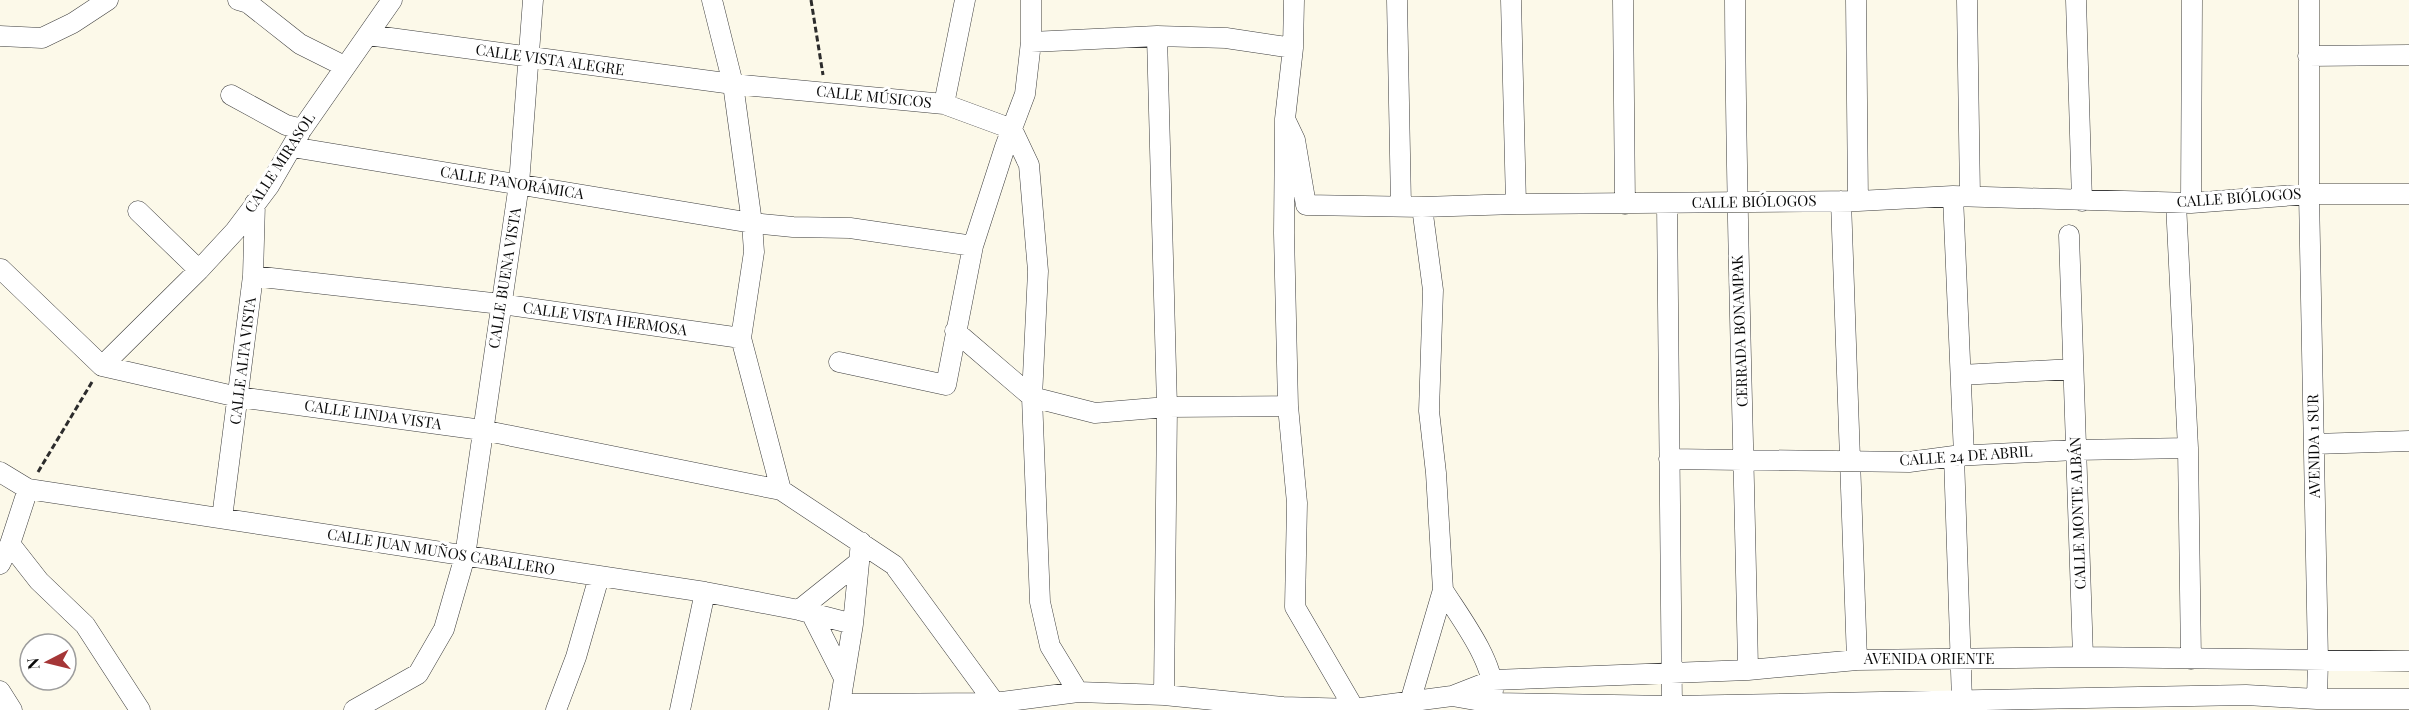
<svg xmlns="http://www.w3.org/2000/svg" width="2409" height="710" font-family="'Playfair Display',serif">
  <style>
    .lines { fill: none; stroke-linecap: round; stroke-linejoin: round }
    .street-casing { stroke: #3d3d3d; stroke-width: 21 }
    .path { stroke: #2c2c2c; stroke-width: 3; stroke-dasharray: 6 3; stroke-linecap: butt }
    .street { stroke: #fff; stroke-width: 20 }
    .labels { text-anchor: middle; stroke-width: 6; stroke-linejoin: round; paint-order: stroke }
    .street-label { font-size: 15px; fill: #0a0a0a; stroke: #fff }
  </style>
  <rect width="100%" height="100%" fill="#fcf9e9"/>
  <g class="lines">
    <g class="street-casing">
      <path id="street" d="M238,0L248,3L300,44L344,66
        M712,0L733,84L752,223L754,252L741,338L781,490L894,565L1000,710
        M1294,0L1293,48L1285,119L1284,233L1288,406L1297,503L1295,607L1355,710
        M1397,0L1401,205
        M1511,0L1516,204
        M1623,0L1625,204
        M1735,0C1736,223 1744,446 1748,670
        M1856,0L1858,201
        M1967,0L1970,196
        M2076,0L2082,201
        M2309,0V194L2318,660L2317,699
        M368,35L733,84L944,104L1012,129L1029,165L1038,271L1032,397L1040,602L1050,646L1078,692
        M0,36L42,38L73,23L108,0
        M1157,36L1167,407L1164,695
        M1031,42L1157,36L1226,38L1293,48
        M2308,56L2409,55
        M231,95L286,125L302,129
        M944,104L965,0
        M1285,119L1295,140L1306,205L1422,207L1516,204L1858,201L1953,196L2191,203L2309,194H2409
        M292,147L752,223L793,227L850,228L973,246
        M1953,196L1964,455
        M1841,201L1857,660
        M1667,203L1672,706
        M2176,203L2188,448L2191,659
        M2191,203L2192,0
        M138,211L199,270
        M2069,235L2083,657
        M0,271L1,269L102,366L238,397L482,430L781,490
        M253,276L501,304L741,338
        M955,331L1032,397L1095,413L1167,407L1288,406
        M839,362L946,385L973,246L1005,147L1025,94L1031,42V0
        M102,366L199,270L235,231L269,186L302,129L392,0
        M1961,375L2073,369
        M2314,444L2409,441
        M1954,456L1962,701
        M1669,459L1909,462L1954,456L2075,450L2188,448
        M0,472L28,489L705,592L799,610L853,624
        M222,518L253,276L255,203
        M10,544L39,581L85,625L140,710
        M0,564L10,544L28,489
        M1443,590C1460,617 1492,659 1493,691
        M799,610L859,562
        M811,613L844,678
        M0,691L12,710
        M1452,696L1493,703L1672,706L2246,695L2317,699H2409
        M1410,702L1443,590L1436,473L1429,411L1433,290L1422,207
        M840,704L994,703L1078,692L1164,695L1283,707L1354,709L1452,696L1493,680L1748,670L1857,660L2083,657L2409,661
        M354,710L418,674L444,629L465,556L519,184L533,0
        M556,710L576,657L599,577
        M680,710L705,592
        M839,710L853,624L861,542"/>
    </g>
    <path class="path" d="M811,0L823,75
      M38,472L92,382"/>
    <use href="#street" class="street"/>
  </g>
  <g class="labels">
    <g class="street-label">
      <text transform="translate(550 60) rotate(8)" y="5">CALLE VISTA ALEGRE</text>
      <text transform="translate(874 97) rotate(6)" y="5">CALLE MÚSICOS</text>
      <text transform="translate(280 163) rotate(-57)" y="5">CALLE MIRASOL</text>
      <text transform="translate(512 183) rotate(9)" y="5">CALLE PANORÁMICA</text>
      <text transform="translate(2239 198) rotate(-4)" y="5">CALLE BIÓLOGOS</text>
      <text transform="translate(1754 202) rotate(-1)" y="5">CALLE BIÓLOGOS</text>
      <text transform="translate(505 278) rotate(-81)" y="5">CALLE BUENA VISTA</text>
      <text transform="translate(605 319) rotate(8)" y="5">CALLE VISTA HERMOSA</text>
      <text transform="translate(1740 331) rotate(-92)" y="5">CERRADA BONAMPAK</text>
      <text transform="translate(243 361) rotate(-83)" y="5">CALLE ALTA VISTA</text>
      <text transform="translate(373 415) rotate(8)" y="5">CALLE LINDA VISTA</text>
      <text transform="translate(2314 446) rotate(-91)" y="5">AVENIDA 1 SUR</text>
      <text transform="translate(1966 456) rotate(-4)" y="5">CALLE 24 DE ABRIL</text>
      <text transform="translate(2078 513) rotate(-92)" y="5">CALLE MONTE ALBÁN</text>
      <text transform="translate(441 552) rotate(9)" y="5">CALLE JUAN MUÑOS CABALLERO</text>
      <text x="1929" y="664">AVENIDA ORIENTE</text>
    </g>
  </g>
  <g transform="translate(48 662) rotate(263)"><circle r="28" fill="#ffffff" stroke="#9d9d9d" stroke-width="1.5"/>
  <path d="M0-4.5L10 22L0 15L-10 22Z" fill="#a53637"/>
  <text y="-9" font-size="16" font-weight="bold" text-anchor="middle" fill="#0a0a0a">N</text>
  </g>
</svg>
